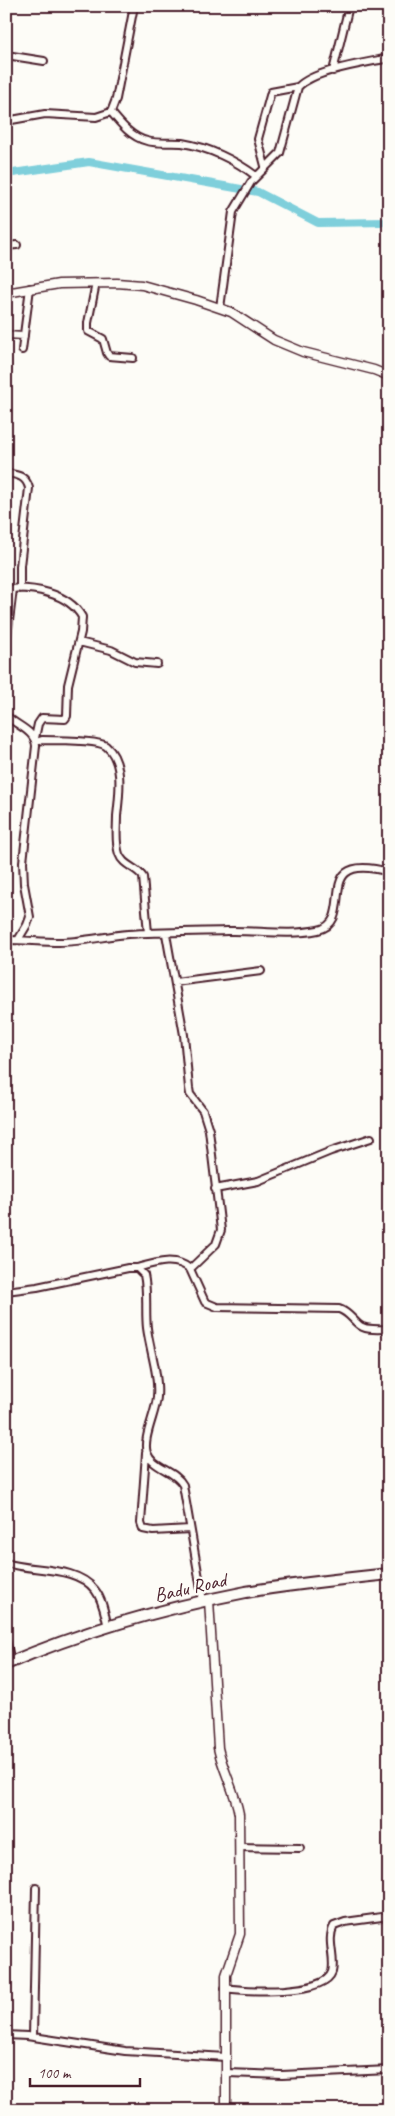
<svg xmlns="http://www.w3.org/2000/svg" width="395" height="2116" font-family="Caveat,sans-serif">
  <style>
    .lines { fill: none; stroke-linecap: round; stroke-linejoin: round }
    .canal { stroke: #7fcfdb; stroke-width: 8 }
    .minor-casing { stroke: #4a1f2b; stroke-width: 10 }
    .tertiary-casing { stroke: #4a1f2b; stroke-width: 11 }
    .primary-casing { stroke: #4a1f2b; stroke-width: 14 }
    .minor { stroke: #fdfcf7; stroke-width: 6 }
    .tertiary { stroke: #fdfcf7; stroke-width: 8 }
    .primary { stroke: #fdfcf7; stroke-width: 10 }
    .labels { text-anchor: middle; stroke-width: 4.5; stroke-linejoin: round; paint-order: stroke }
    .street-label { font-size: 20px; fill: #4a1f2b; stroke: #fdfcf7 }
  </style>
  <rect width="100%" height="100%" fill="#fdfcf7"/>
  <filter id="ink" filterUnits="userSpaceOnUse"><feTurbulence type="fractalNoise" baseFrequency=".02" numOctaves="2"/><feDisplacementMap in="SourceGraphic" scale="10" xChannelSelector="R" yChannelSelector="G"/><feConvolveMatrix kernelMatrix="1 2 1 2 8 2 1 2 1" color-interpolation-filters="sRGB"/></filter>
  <g filter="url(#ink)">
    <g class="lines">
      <path class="canal" d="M6,174L89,162L258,192L318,223L389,222"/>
      <g class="minor-casing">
        <path id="minor" d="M6,55L44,61
          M333,71L349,6
          M111,112C120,123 131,137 147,141C158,144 170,142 182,143C208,147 235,160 256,176
          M6,121L45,114L96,117L111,112L116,99L134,6
          M265,166L258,139L271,92L298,87
          M6,246L17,245
          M96,283L88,323V331L103,339L107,353L109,356L133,358
          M220,308L233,212L251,182L280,153L298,87C314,70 366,63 389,58
          M6,335L24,336
          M22,350L30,288
          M6,473C18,475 26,476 29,488L20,566V589
          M6,589C32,587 68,592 82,617L81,632L68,685L67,716L65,719L42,718L38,724L35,738
          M79,642L111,650L135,662L157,664
          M6,645L13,589
          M6,715C16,726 35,730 36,746L23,862L24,884L30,917L27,925L18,940
          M36,742L42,740C55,740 98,740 106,746C125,762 119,796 117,816C117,829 115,842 119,854C123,866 137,867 143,877L148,933
          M166,934L184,1035L189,1088L190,1094L203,1111L209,1130L221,1230L216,1244L190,1269
          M6,940C24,940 42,942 59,942C82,942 105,936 128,934C160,932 194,932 227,931C257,930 288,936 318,930C359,921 308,850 389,872
          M175,982L261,971
          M215,1189L258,1181L331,1151L371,1138
          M137,1268C155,1263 175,1256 190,1269L205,1302L217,1307L339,1309C348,1312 351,1318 358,1324C365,1331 379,1329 389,1329
          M6,1291L37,1287L128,1268H137L144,1275C148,1292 145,1311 147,1328C150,1351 159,1374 157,1397C156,1413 142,1439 147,1453C153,1469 175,1470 183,1485L203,1601
          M146,1453L141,1523L143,1529L153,1531L190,1529
          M6,1563C33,1572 76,1565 95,1590C103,1600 105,1616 108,1627
          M6,1640L11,1662
          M239,1847L300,1848
          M225,1988C245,1991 324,1996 332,1972C336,1958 326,1940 334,1926L345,1922L389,1916
          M6,2035L27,2036L125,2051L226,2057
          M33,2037L36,1888
          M227,2073L282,2075L389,2070"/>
      </g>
      <g class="tertiary-casing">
        <path id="tertiary" d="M6,293L59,284L117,283L142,285L196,300L231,312L274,340L303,352L374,370L389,376
          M209,1600L218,1748C223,1771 235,1791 239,1814L240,1934L226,1975V2110"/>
      </g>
      <g class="primary-casing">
        <path id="primary" d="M6,1664C83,1631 164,1608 246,1592C293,1584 341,1579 389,1574"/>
      </g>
      <use href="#minor" class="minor"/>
      <use href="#tertiary" class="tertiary"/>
      <use href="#primary" class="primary"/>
    </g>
  </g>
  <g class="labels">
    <g class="street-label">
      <text transform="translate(190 1587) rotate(-13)" y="7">Badu Road</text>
    </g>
  </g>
  <rect width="395" height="2116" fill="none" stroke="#fdfcf7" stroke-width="25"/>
  <rect x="12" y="12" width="370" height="2091" fill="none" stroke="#4a1f2b" stroke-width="2" filter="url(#ink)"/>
  <path d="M30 2078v8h110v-8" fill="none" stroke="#4a1f2b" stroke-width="2.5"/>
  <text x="38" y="2078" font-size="15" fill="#4a1f2b" stroke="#fdfcf7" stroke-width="4" paint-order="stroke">100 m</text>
</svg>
